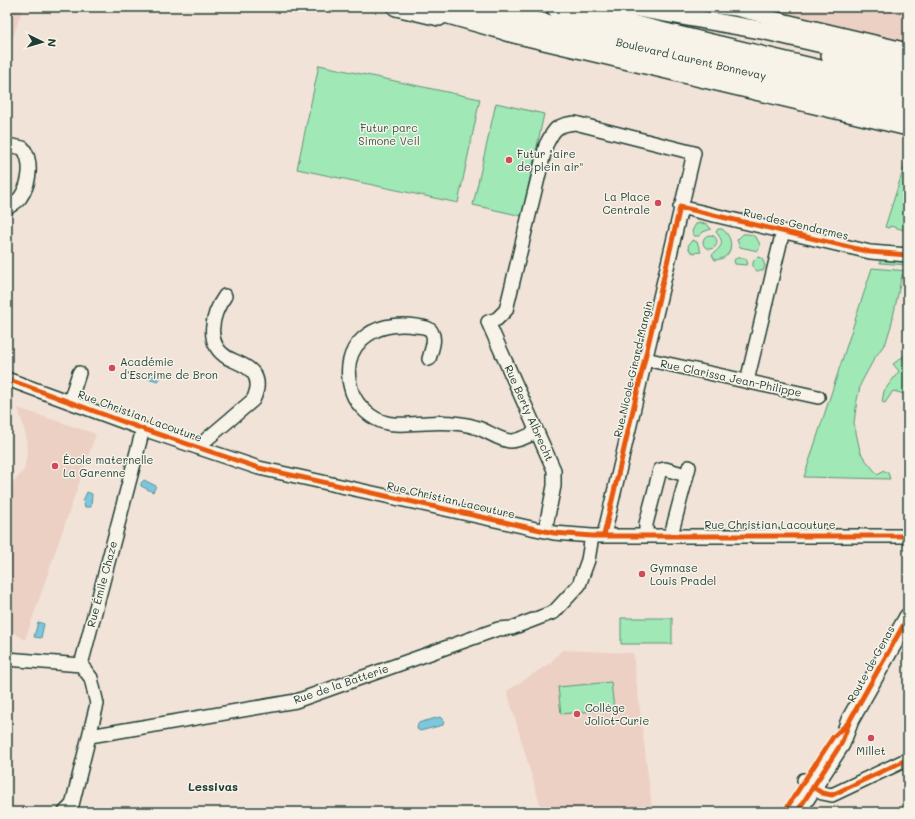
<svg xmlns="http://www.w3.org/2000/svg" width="915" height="819" font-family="Mali,sans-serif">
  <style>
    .built { fill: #ecd0c4 }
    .green { fill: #a0e8b6; stroke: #609275 }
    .water { fill: #7cc7dc; stroke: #579099 }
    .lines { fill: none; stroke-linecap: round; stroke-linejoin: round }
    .minor-casing { stroke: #1f3d34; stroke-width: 16 }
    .major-casing { stroke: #1f3d34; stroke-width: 20 }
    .highway-casing { stroke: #1f3d34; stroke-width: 22 }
    .minor { stroke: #f7f3e8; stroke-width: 13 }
    .major { stroke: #f7f3e8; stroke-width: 17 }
    .highway { stroke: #f7f3e8; stroke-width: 19 }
    .cycleway-casing { stroke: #f7f3e8; stroke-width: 8 }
    .cycleway { stroke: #e8590c; stroke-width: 5 }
    .poi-dot { fill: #d1495b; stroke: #f7f3e8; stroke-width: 1.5 }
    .labels { text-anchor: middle; stroke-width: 3; stroke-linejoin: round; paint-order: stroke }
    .street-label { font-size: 11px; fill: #1f3d34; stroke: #f7f3e8 }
    .park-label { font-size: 11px; fill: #325748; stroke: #f7f3e8 }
    .poi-label { font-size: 11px; fill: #1f3d34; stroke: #f7f3e8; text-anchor: start }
    .neighbourhood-label { font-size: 12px; font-weight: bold; fill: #1f3d34; stroke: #f7f3e8 }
  </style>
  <rect width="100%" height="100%" fill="#f2e3d8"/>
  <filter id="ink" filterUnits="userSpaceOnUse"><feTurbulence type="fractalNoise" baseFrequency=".025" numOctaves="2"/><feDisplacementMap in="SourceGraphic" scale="8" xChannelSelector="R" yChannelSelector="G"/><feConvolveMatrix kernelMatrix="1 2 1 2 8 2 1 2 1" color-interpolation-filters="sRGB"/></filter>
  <g filter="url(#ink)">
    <path class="built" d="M7,7H23L7,56Z
      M674,7H908V56Z
      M18,408L96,434L25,640L7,628V489L24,470L27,454L26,436Z
      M562,650L633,653L652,808L633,812H542L507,691L550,663Z"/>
    <path class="green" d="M319,65L480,99L458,203L297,169Z
      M496,103L544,114L522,216L473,205Z
      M908,155V231L890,226L889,228L885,227Z
      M700,223L707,224L711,229L703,232L699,236H694L692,231L696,224Z
      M718,229H722C735,238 734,259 715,260L712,255C721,246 726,244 716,232Z
      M743,234C752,233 758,237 760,246L758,251L740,247L737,240Z
      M703 242a7 7 0 1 1 14 0a7 7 0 1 1-14 0Z
      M692,240L697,242L701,252L694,253L690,251L688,246Z
      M757,257L762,258L765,266L763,271H757C751,267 752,261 757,257Z
      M880,257L908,259V265L880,263Z
      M737,258H745L748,263L746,265L735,264L734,260Z
      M872,268L908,271V276L902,275L891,326L886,342L874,359L861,383L857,400L854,423L860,451L864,458L878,475L883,470L888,473L890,479L804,477Z
      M908,353V395L893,391L885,403L882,402L884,391L899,371L893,364Z
      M621,618H672V644H621Z
      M611,682L614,709L561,714L558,687Z"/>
    <path class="water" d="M149,372L160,376L158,381L147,378Z
      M144,480L156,486L153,492L141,486V483Z
      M87,492L92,494L91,507H85L83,501Z
      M38,622L44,624L41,638L34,637Z
      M440,717L444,721L443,725L420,731L417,729L418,723Z"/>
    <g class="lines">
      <g class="minor-casing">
        <path id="minor" d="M718,7L735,9L908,50
          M7,145L23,148C33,162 30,184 20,198C17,202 11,205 7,208
          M680,207L870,252L908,255
          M429,359C431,351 436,340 432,333C430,327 422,327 416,326C373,319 337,346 352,392C357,406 372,420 387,423C399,426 414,423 426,423C443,422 461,422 478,428C488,431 500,441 511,441C520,441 529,435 537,432
          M645,359L818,397
          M7,379L143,429L259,468L554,533L592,536H908
          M747,381L783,231
          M70,401L79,373
          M199,448L207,439L253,400C257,392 260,383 254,374C249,366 236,362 228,358C204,344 212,314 225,296
          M545,531L554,486V470L488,322L497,319L506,310L546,145C554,129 556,125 575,123L694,153L604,535
          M646,535V524L660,470L665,469L679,473
          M671,535L689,467
          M7,659L81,665
          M90,736L296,701L498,629L512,628L554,612L579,585L588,560L592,536
          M804,780L822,793L832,795L908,759
          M65,812L72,805L97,704L91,678L81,665L143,429"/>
      </g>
      <g class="major-casing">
        <path id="major" d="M396,7L439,17
          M631,7L766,31L908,64
          M506,32L908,127
          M797,812L841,744L850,720L908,617"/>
      </g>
      <g class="highway-casing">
        <path id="highway" d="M424,7L519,34
          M474,7L908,110
          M556,7L908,91
          M831,56L908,75"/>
      </g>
      <use href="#minor" class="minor"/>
      <use href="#major" class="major"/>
      <use href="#highway" class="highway"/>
      <g class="cycleway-casing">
        <path id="cycleway" d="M7,379L143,429L259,468L554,533L592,536H908
          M604,535L680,207L870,252L908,255
          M813,787L822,793L832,795L908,759
          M784,812L833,737L848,723
          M797,812L841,744L850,720L908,617"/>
      </g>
      <use href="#cycleway" class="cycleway"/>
    </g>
  </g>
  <g class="poi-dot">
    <circle cx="509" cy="160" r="4"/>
    <circle cx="658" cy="203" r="4"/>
    <circle cx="112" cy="368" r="4"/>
    <circle cx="55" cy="466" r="4"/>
    <circle cx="642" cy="574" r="4"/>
    <circle cx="577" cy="714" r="4"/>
    <circle cx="871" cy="738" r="4"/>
  </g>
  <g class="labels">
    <g class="street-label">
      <text transform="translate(691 59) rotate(13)" y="4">Boulevard Laurent Bonnevay</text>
      <text transform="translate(796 224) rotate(13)" y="4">Rue des Gendarmes</text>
      <text transform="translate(633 369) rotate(-77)" y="4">Rue Nicole Girard-Mangin</text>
      <text transform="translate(731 378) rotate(12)" y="4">Rue Clarissa Jean-Philippe</text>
      <text transform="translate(529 413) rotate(66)" y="4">Rue Berty Albrecht</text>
      <text transform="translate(140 416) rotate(20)" y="4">Rue Christian Lacouture</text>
      <text transform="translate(451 500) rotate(13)" y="4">Rue Christian Lacouture</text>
      <text x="770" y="529">Rue Christian Lacouture</text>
      <text transform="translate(102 584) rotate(-75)" y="4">Rue Émile Chaze</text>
      <text transform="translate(871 664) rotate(-61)" y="4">Route de Genas</text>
      <text transform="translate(341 684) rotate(-19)" y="4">Rue de la Batterie</text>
    </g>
    <g class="park-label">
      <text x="389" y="132">Futur parc<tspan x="389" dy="13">Simone Veil</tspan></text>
    </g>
    <g class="poi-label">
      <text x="517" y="158">Futur "aire<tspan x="517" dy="13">de plein air"</tspan></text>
      <text x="650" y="201" text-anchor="end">La Place<tspan x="650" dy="13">Centrale</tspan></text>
      <text x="120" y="366">Académie<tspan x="120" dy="13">d'Escrime de Bron</tspan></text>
      <text x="63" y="464">École maternelle<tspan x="63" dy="13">La Garenne</tspan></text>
      <text x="650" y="572">Gymnase<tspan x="650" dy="13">Louis Pradel</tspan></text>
      <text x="585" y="712">Collège<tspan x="585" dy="13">Joliot-Curie</tspan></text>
      <text x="871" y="755" text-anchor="middle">Millet</text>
    </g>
    <g class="neighbourhood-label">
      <text x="213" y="791">Lessivas</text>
    </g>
  </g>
  <rect width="915" height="819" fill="none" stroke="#f7f3e8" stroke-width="24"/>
  <rect x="12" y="12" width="891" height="795" fill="none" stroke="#1f3d34" stroke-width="1.5" filter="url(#ink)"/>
  <g transform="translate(42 42) rotate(95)" stroke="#f7f3e8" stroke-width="3" paint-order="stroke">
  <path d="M0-3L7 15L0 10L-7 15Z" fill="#1f3d34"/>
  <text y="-6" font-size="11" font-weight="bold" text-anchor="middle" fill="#1f3d34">N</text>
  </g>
</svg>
